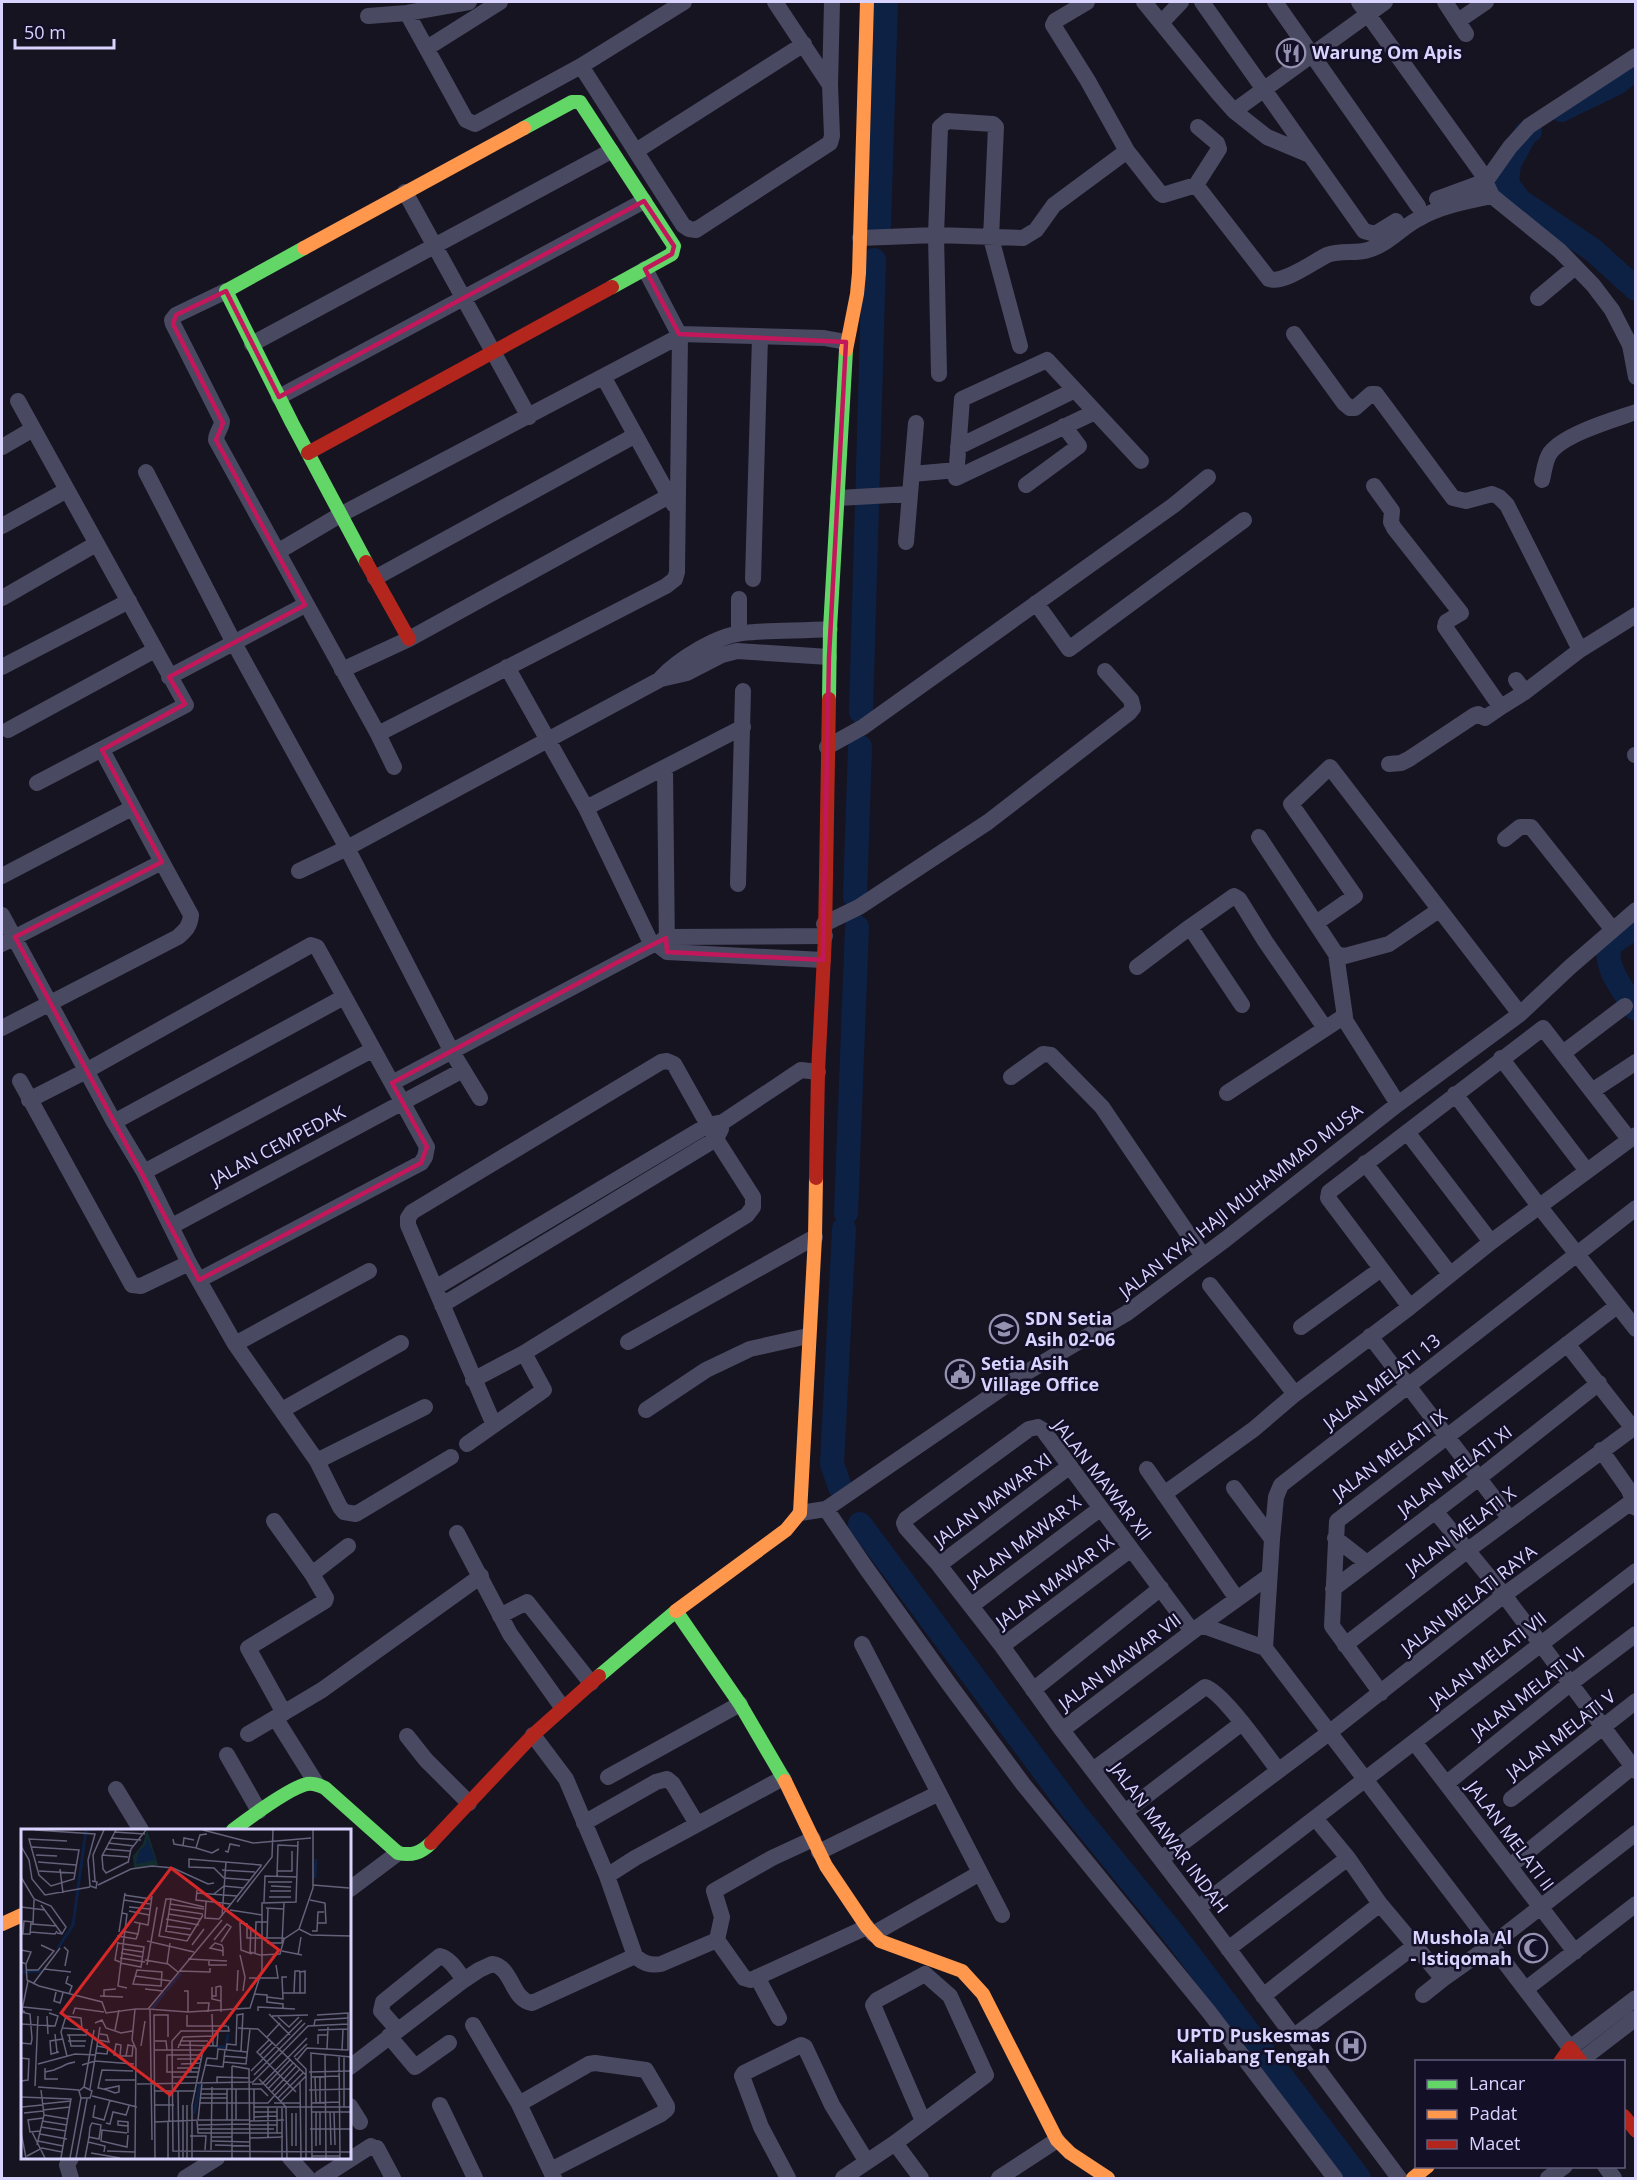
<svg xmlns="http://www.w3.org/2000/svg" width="1637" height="2180" font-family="'Open Sans',sans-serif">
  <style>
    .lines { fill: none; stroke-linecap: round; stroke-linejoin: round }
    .river { stroke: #0d2144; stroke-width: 24 }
    .street { stroke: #4a4962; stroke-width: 16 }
    .fast { stroke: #63d668; stroke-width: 14 }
    .slow { stroke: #ff974d; stroke-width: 14 }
    .jam { stroke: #b3261e; stroke-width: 14 }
    .marked { fill: none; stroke: #c2185b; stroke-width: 4.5; stroke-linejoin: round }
    .labels { text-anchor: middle; stroke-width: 5; stroke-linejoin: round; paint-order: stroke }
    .poi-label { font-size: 18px; font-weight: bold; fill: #d9d4ff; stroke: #130f26; text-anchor: start }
    .street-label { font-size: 18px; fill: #d9d4ff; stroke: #130f26 }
    .inset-river { fill: none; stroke: #0d2144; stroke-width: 3 }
    .inset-road { fill: none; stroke: #64617a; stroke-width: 1.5 }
    .view { fill: #d62828; fill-opacity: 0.15; stroke: #d62828; stroke-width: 3 }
    .inset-edge { fill: none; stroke: #d9d4ff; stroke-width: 3 }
  </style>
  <rect width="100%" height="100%" fill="#161421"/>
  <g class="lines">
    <path class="river" d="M1561,110L1617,83L1636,67
      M1530,131L1526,133L1509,164L1507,184L1520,201L1593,250L1636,289
      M879,225L886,3
      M861,712L874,260
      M855,897L860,747
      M1636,927C1629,932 1617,938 1612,944C1599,962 1626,994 1636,1009
      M846,1213L857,927
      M840,1487L832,1464L844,1229
      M860,1524L1072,1809L1173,1933L1359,2178"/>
    <path class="street" d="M775,2L830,85
      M1087,2L1055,21L1053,25L1088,81L1127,151L1160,193L1163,195L1196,185L1269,279C1284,284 1313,262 1327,255C1341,250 1355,254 1368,250C1387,245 1401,228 1418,219C1440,206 1468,201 1492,196
      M1144,2L1218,93L1234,111L1385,2
      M1202,2L1364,231L1375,234L1396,221
      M1275,2L1418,206
      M1359,2L1481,172L1492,196L1560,251L1593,285L1612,310L1630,345L1636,377
      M1445,2L1466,34
      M407,13L466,120L475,124L581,66L684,2
      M368,16L407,13L469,2
      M1458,21L1486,2
      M1161,23L1181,2
      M427,48L500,2
      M581,66L683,225L689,229L696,230L830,143L832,136L830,85L832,2
      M1234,111L1267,137L1310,155
      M636,151L804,44
      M1196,185L1219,149L1217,143L1198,127
      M405,192L529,417
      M1437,199L1486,181L1510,147L1529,126L1636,56
      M860,238L936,235L1023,238L1036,230L1054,205L1127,151
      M226,291L176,315L172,320L173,324L222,421C222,428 216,432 216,440L378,734L666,586L675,579L677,572L680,336L645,269
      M1538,298L1575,267
      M679,334L824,338L846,342
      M1294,334L1344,403L1350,408H1355L1371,394H1376L1453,498L1466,501L1492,494L1499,497L1507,505L1580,650
      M252,344L611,151
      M939,374L936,235L940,127L947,121L993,124L996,127L991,238L1020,346
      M604,378L674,505
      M279,397L644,201
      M18,401L186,705L37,783
      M1095,412L956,478L962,399L1047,360L1141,461
      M2,447L33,429
      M958,447L1075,390
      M146,472L234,643L347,848L452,1052L480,1098
      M912,474L957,470
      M1542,480C1544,472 1545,460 1550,453C1564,434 1613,420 1636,412
      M1026,485L1079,446L1064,426
      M1374,486L1392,511L1391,522L1394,528L1461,613L1446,622L1445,627L1495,699L1501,707L1525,692
      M838,498L910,494
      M2,526L67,490
      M906,542L916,423
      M279,551L340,515L680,336
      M375,578L634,436
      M753,579L760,337
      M2,598L96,544
      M739,599V633
      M1036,603L1069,649L1244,520
      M2,667L129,601
      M507,667L586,808L652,945
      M342,670L409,639L669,496
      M169,677L305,605
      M661,678C679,659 716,636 742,633C771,630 801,631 830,629
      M1516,680L1525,692L1580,650L1636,615
      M8,730L155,650
      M378,734L394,767
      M827,747L863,727L1174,505L1208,477
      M1635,755H1636
      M1389,764L1401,763L1409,759L1475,715L1478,714L1485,718L1501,707
      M665,768L667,952
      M586,808L743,727
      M1259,837L1336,954L1345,956L1389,944L1439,910
      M1505,839L1520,827H1531L1613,930
      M299,871L347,848L661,679L687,673L722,655L737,651L829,657
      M2,876L132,808
      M738,884L743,691
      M2,915L114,1122L144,1172L189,1263L235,1344L317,1461L340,1507L344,1512L356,1514L451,1457
      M1316,923L1355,896L1291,804L1330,767L1520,1014
      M824,924L859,907L988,822L1129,713L1133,708L1131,700L1105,671
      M2,944L162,862L102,750
      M658,944L666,937L825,936
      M1336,954L1345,1017
      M1137,967L1190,927
      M1242,1005L1190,927L1234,896L1239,899L1265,941L1325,1028
      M2,1028L178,937C186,930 190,926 191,915L162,862
      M1563,1053L1625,1006
      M1501,1058L1587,1171
      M1011,1077L1043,1054L1051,1055L1102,1107L1203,1256
      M20,1081L132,1285L141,1286L189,1263
      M392,1083L652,945H658L667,952L823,960
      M1592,1091L1636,1062
      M1227,1093L1343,1017L1398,1104
      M1455,1094L1539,1206L1636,1329
      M29,1100L86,1071L311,945L317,947L427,1147L425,1157L421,1163L199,1280
      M114,1122L344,997
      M1407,1132L1491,1242
      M1365,1163L1450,1274
      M144,1172L372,1050
      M172,1226L463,1070
      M1210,1285L1295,1394L1410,1307L1491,1242L1636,1135
      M435,1288L708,1125L723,1122L801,1070L818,1072
      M442,1305L716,1139L721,1129
      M1410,1307L1328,1198L1329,1192L1543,1028L1629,1139
      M1301,1327L1381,1269
      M1370,1336L1510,1519
      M628,1342L815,1237
      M235,1344L369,1271
      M1567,1344L1632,1427
      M473,1380L524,1353L747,1215L753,1207V1197L716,1139L674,1064L667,1061L661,1062L412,1212L408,1218V1225L494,1425L544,1390L524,1353
      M282,1410L401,1343
      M646,1410L706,1370L750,1349L808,1336
      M467,1444L494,1425
      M1601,1450L1629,1490L1636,1508
      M317,1461L425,1407
      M1147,1469L1237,1599
      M1234,1488L1272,1539
      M1164,1494L1254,1429L1295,1394
      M826,1509L866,1568L949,1684L1023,1784L1209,2012L1335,2178
      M1435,1511L1504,1595L1636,1771
      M800,1513L826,1509L1017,1378L1127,1313L1226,1239L1398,1104L1520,1014L1570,967L1636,910
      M274,1521L312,1574
      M457,1533L510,1634L562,1707
      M1335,1538L1367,1563
      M939,1565L1070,1466
      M1636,1571L1315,1818L1348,1858L1380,1904L1443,1979L1498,1940L1636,1833
      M1333,1589L1479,1478L1599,1383
      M971,1606L1101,1508
      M500,1616L527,1602L591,1683
      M1201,1625L1269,1576
      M1192,1631L1043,1430L1038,1427L1029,1429L906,1519L904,1523L906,1528L939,1565L1002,1646L1062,1730L1198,1908L1399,2178
      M862,1644L1002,1915
      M1345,1645L1468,1550L1636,1426
      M1002,1646L1131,1549
      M1265,1648L1272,1539L1276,1497L1281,1485L1636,1208
      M1265,1648L1570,2048L1636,1998
      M1033,1690L1161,1588
      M1381,1693L1332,1626L1337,1521L1617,1306
      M284,1713L248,1648L325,1601L326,1598L312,1574L348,1546
      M276,1719L316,1783
      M1062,1730L1201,1625L1265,1648
      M248,1734L322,1690L481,1576
      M533,1735L566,1779L607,1876L635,1956C643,1963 650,1966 661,1964L717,1940L722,1917L714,1891L772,1858L813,1839
      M407,1736L426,1760L469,1803
      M1415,1743L1575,1952
      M227,1755L259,1811
      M1093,1770L1205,1687C1222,1691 1265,1753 1278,1770
      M608,1777L740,1704
      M1447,1783L1571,1683L1636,1634
      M116,1789L141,1830
      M1511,1799L1636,1701
      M1125,1812L1242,1723
      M584,1823L656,1782L667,1779L673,1784L697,1824
      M819,1852L939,1793
      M1161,1859L1330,1732L1504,1595L1634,1500
      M1510,1866L1636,1764
      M607,1876L635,1858L783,1778
      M350,1889L398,1853
      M1198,1908L1315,1818
      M873,1934L980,1873
      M717,1940L744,1978L751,1980L867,1927
      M1228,1949L1348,1858
      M757,1977L779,2018
      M1526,1989L1636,1904
      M1423,1995L1443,1979
      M1263,1996L1380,1904
      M473,2025L519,2104L554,2178
      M397,2029L381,2011L383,2002L440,1956C450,1958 458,1972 464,1980
      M389,2036L415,2067L449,2043
      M1293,2037L1416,1945
      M1580,2061L1636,2018
      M350,2067L464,1980L479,1970L492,1964C513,1967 511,2000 532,2003L635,1956
      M519,2104L589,2064L595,2063L646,2070L667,2106V2109L661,2114L551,2170
      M440,2105L475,2178
      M350,2106L360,2122
      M895,2143L921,2178
      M377,2148L393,2178
      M290,2158L308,2178
      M1605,2166L1614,2178
      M71,2178L67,2165L71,2158
      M185,2178L217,2158
      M321,2178L371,2146
      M788,2178L761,2127L742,2076L744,2073L801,2045L805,2047L832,2105L867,2162
      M843,2178L895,2143L986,2075L950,1996L925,1974L877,2000L873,2005L923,2121
      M999,2178L1057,2140
      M1548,2178L1565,2166"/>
    <path class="fast" d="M524,128L572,102H580L674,246L672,254L612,287
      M304,248L226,291L292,423L366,562
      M829,699L830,629L846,350
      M599,1676L676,1611L740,1704L785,1781
      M233,1830C249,1818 289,1788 307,1784C313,1783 319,1785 325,1788L398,1853C412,1856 421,1853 431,1843"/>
    <path class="slow" d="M304,248L524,128
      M846,350L857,294L859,273L867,2
      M676,1611L786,1530L800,1513L815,1237L816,1178
      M785,1781L826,1866L867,1927L880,1941L962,1971L983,1994L1057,2140L1070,2153L1108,2178
      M2,1924L22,1915
      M1413,2178L1428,2166"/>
    <path class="jam" d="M308,453L612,287
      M366,562L409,639
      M816,1178L818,1072L825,936L829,699
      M431,1843L533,1735L599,1676
      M1560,2062L1570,2048L1581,2062
      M1624,2116L1636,2131"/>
  </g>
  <path class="marked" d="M644,201L674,246L672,254L645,269L679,334L846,342L829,657L823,960L667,952L666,938L616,963L392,1083L427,1147L421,1163L199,1280L15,937L162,862L102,750L185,704L169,677L305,605L216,440L223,423L173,324L176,315L226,291L279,397Z"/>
  <defs>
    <g id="restaurant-ring" transform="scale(1.5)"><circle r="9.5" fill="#130f26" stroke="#9591b1" stroke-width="1.5"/><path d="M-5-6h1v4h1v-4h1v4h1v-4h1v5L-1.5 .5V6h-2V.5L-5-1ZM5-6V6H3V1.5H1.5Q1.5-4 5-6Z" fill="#9591b1"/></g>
    <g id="school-ring" transform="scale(1.5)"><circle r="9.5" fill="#130f26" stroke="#9591b1" stroke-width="1.5"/><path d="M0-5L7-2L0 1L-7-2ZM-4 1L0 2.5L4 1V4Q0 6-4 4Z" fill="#9591b1"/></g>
    <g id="civic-ring" transform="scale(1.5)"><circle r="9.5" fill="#130f26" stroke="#9591b1" stroke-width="1.5"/><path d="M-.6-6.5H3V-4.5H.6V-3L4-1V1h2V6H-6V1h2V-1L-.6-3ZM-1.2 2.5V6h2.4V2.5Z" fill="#9591b1"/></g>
    <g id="mosque-ring" transform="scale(1.5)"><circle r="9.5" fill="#130f26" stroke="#9591b1" stroke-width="1.5"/><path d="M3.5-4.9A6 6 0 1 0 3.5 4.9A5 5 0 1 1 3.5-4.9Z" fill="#9591b1"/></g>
    <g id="hospital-ring" transform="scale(1.5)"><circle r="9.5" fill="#130f26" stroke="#9591b1" stroke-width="1.5"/><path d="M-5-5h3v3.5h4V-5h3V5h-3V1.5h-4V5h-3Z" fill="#9591b1"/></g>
  </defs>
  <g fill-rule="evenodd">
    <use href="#restaurant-ring" x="1291" y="53"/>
    <use href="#school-ring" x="1004" y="1329"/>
    <use href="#civic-ring" x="960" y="1374"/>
    <use href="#mosque-ring" x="1533" y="1948"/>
    <use href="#hospital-ring" x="1351" y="2046"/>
  </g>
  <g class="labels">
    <g class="poi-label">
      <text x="1312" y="59">Warung Om Apis</text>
      <text x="1025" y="1325">SDN Setia<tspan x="1025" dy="21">Asih 02-06</tspan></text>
      <text x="981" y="1370">Setia Asih<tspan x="981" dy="21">Village Office</tspan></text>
      <text x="1512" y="1944" text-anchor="end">Mushola Al<tspan x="1512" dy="21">- Istiqomah</tspan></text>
      <text x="1330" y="2042" text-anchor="end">UPTD Puskesmas<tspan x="1330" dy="21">Kaliabang Tengah</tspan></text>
    </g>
    <g class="street-label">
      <text transform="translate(278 1146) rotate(-28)" y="6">JALAN CEMPEDAK</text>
      <text transform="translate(1241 1201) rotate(-38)" y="6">JALAN KYAI HAJI MUHAMMAD MUSA</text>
      <text transform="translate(1382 1382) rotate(-38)" y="6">JALAN MELATI 13</text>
      <text transform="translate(1390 1455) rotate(-37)" y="6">JALAN MELATI IX</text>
      <text transform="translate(1455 1471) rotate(-37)" y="6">JALAN MELATI XI</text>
      <text transform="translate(1102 1480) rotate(52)" y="6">JALAN MAWAR XII</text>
      <text transform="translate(993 1500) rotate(-37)" y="6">JALAN MAWAR XI</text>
      <text transform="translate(1461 1531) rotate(-37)" y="6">JALAN MELATI X</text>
      <text transform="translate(1024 1541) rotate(-37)" y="6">JALAN MAWAR X</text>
      <text transform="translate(1055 1582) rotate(-37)" y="6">JALAN MAWAR IX</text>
      <text transform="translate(1469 1600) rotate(-38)" y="6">JALAN MELATI RAYA</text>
      <text transform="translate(1488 1660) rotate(-38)" y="6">JALAN MELATI VII</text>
      <text transform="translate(1120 1662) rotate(-37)" y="6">JALAN MAWAR VII</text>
      <text transform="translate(1528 1693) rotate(-38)" y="6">JALAN MELATI VI</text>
      <text transform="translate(1561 1735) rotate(-38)" y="6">JALAN MELATI V</text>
      <text transform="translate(1510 1836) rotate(53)" y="6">JALAN MELATI II</text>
      <text transform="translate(1169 1838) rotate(53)" y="6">JALAN MAWAR INDAH</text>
    </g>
  </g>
  <g transform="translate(21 1829)">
    <rect width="330" height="330" fill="#161421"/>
    <path d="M126,1L137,36L113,39L112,27L122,15Z" fill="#132c2d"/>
    <path d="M126,8L134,31L115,35L118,22L125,16Z" fill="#0d2144"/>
    <path class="inset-river" d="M294,49L295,30M37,119L52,96L65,1M0,143L20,142M145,162L160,144M131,180L144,163M194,218H205L207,205M173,285L179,255"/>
    <path class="inset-road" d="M14,1L74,5L67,31L69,57L75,59L76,53L71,52M95,1L81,27L82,40L85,44L107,33M182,1L232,14L290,9M93,3L124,5M90,9L120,11M152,10L153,15L175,19L179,6L186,5M87,14L113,17M0,17L8,31L11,50L24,66L69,58M162,17L163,9L173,11M11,18L58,21L53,50L30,57L18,46L8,10L46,12M175,19L191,24L198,20M84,20L109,22M204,22L207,23L209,15L219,17M15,26L36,27M81,26L107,28M17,33L55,36M107,34L110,20L125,1M39,40L42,64M201,41L234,43M18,42L53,44M256,42H271V22M256,47L257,16L277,17M0,48L13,70L30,77L45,98L41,105L36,104M74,52L72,26L83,1M247,53H271M77,56L110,40L131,37L152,39L187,55L193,54M292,56L328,59M250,57L270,58M176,61L175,71L210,75M249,62H270M176,64L216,67M193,65L203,57L223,59M103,66L130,70M248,68H270M150,70H145L138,107L166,112L182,86M103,71L129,75M289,71L304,74L305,94H296M185,73L184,89L198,90L240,37V36L168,30V38L193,39L203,49L229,51M216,73L251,28L252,1M243,73L244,47L276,48M149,75L183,80M20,76L41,105M0,78L24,81M108,78L129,80M245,79L263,80M148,80L182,85M209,81L241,86M108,82L128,86M101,84L106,85L97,157L106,159M147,85L179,90M201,87L205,33M145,90L178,96M10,93L9,105H2L3,92L12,93M113,93L127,96L131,67M10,95L36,97M12,95L13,71M146,97L170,100M230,98L229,123L239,126L259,125L263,110L278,100L292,59V1M278,100L290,106L330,107M101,102L117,105L119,94M144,102L169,106M145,102L150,70L183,78M291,102H296L297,83H303M9,103L34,105L36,102M98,103L104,64M96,107L115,110L117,105M246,109L247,79M193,111L206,95L210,98L200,113M126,112L173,123M97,113L94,131L99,133M96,114L123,118L120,138L99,134M246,114H261L263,74M171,116L183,100M43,118L47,122L44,137M101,120L122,123M0,121L10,123L5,135M202,122L189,119L194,114L201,116L202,119V127M261,122L281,126M100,124L122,128M234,124L235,93H246M231,125L220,121L219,94L226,95V109H263M219,126L224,148L222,162M277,126L280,108M99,129L124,133M167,130L206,132M124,131L147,135L157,143M188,131V136H206M0,133L5,135L6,151L18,157L81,173L85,184L114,180L111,211L115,220L114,329M146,135L149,114M126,136L136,78M23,140L50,143M5,141H17L33,122L20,116M116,141L141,143L140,157L112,155ZM158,142L189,143V139M47,147L45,154L51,157L48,165M114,147L150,152M228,149H257L255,136M12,155L39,119M200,157V183M191,158V170L200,172M124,160L142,162M163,162H167V183M216,162L217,141M35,163L33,172L39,174L42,164M262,164H284V142M273,164L274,142H279M279,164V143L285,142M233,165L246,166V173L262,175V180M79,167L102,168M191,167H195V158L200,157M83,168V161L95,160M246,168L262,170L261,148H266M176,174H188L187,183M2,178L31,181M114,180H127L201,91M127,180L167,183L229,179L241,141V74L275,73L277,12M129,181L131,311M237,182V178L274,180M0,183L9,185L11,210L10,215L0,214M4,183L1,181L7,152M52,185L54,179L83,183M191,185L192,217M248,185L269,206M166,186V197H206M26,187L27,205M251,187L287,186M257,188L268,198L278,188M74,194L81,191L85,199L100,204L111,202M0,195L34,197L37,187L28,184M293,197L294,191L328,189M42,199L67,201M217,199L237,200L285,246V329M94,201L98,181M297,201L327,200M34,205L36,223M46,206H66M48,206L50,217H64M246,208L259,194M249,210L236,223L275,263M77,211L88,213L86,206L79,205M47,212H65M134,212H145L146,221M151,212L152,322L330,323M151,212L160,202H208L207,197M159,212H187M169,212L170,243M297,215V206H307M157,216L196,217L197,202M120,217L124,192M157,219L162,208L192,207M306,220L307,198M134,221H183M205,221L206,215L215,216L216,186L222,185M220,222L222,184M321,222L322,200M38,223L30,225L29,212L42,210M75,224L86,225L87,219L76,217M289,224L330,228M290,225L291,329M304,225L305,329M239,226L252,213M318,226L319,329M46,227L40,203L45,187L60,189L61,200M99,227L100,216L95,215L93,226L99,227H111L112,217L107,216L105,227M203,227L226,229M323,227V278M273,228L286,215M0,229L8,230L7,251L0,252M274,229L285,240V246M156,230H181M276,231L286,219L327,221V184L296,186M203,233L225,235L229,200M17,235L54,225L75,226M160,235L180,234M61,236L74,232L113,235M185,236L202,238L204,221M211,237L228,240L229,329M211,237V329M24,239V250H37M156,239H179M230,242L281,191M24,243L33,241L35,240L40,238L46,235L49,234L54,233L46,235M178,243H146V226H181M288,243L330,242M233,246L284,194M151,248H177M290,248L318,247M294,248L295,273M299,248V273M238,250L265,278H330M84,251H115M279,253L280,329M180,254L186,229L196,230L197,220L226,223M196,254V248L228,249M116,255L232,253L287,197L327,195M231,255H241L286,209M14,257L17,187M244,257L269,231M17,258L58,261M63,258L73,201M69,260L79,198M83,260L98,257V263L94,264L86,261L78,259H77L81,241L112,242M180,260H240L247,267M206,260V291M215,260V291M233,260V291M247,260L272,234M288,261L330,260M133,262H175M148,262V292M157,262L158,329M251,263L275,237M180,265H206M254,266L279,240M71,267L116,278M0,268L50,270L40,329M179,269H206M257,269L282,244M260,272L285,247M178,274H247L254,266M253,274H279M291,274L318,273M21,275L50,272M74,276L72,288L83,291L89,271M134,276H153M162,276V329M166,276V329M1,278L21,276M233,278H265L266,329M256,279V304M261,279V329M22,281L49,278M233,283H256M291,283H330M295,283V317M299,283V316M309,283L310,316M313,283L314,316M3,284L22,282M271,284V317M275,284V317M23,286L47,290M233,288L256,287M177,291H229M21,292L46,296M147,292V329M176,292L177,304H229M229,292L263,291M134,293L177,291L181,254M85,294L89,295L92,283L105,286L108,277M176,296L229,295M229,296H256M20,298L45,302M176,300H229M229,300H253M289,300H330M19,302L9,303L7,291L22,289M0,303L5,329M11,303L24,329M106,304L81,301L80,312L106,318L107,306M107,304V293L97,292V296L107,297M229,304H261M19,305L46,310M169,307H185L184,321M191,308H211M229,309L262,308M247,309V278M17,312L42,317M191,312L229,313M67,313L84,317L83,323M16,316L23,286L20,261M194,316L229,317M190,321L191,258M86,322L114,323M70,324L99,329M6,327L21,319L41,323M291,327H319M49,329L60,269L58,262L63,258L71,262L69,269H60M55,329L66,270M64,329L68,308L69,298L71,294L80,296L78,310L68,308M134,329L133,186H147V208M171,329V276L183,216"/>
    <path class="view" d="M150,39L258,121L149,266L40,184Z"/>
    <rect width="330" height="330" class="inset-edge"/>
  </g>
  <rect width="1637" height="2180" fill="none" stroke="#d9d4ff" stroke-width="6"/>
  <rect x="1415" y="2060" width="210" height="108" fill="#130f26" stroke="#625e7d" stroke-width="1.5"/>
  <rect x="1427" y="2080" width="30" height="9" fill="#63d668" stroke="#625e7d" stroke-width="1.5"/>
  <text x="1469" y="2090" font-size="18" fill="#d9d4ff">Lancar</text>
  <rect x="1427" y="2110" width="30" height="9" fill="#ff974d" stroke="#625e7d" stroke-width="1.5"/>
  <text x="1469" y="2120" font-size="18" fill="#d9d4ff">Padat</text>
  <rect x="1427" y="2140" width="30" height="9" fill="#b3261e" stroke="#625e7d" stroke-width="1.5"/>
  <text x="1469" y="2150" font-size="18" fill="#d9d4ff">Macet</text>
  <path d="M15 39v9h99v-9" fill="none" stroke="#d9d4ff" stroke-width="3"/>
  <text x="24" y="39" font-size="18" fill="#d9d4ff" stroke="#130f26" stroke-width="4.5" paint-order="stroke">50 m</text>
</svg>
